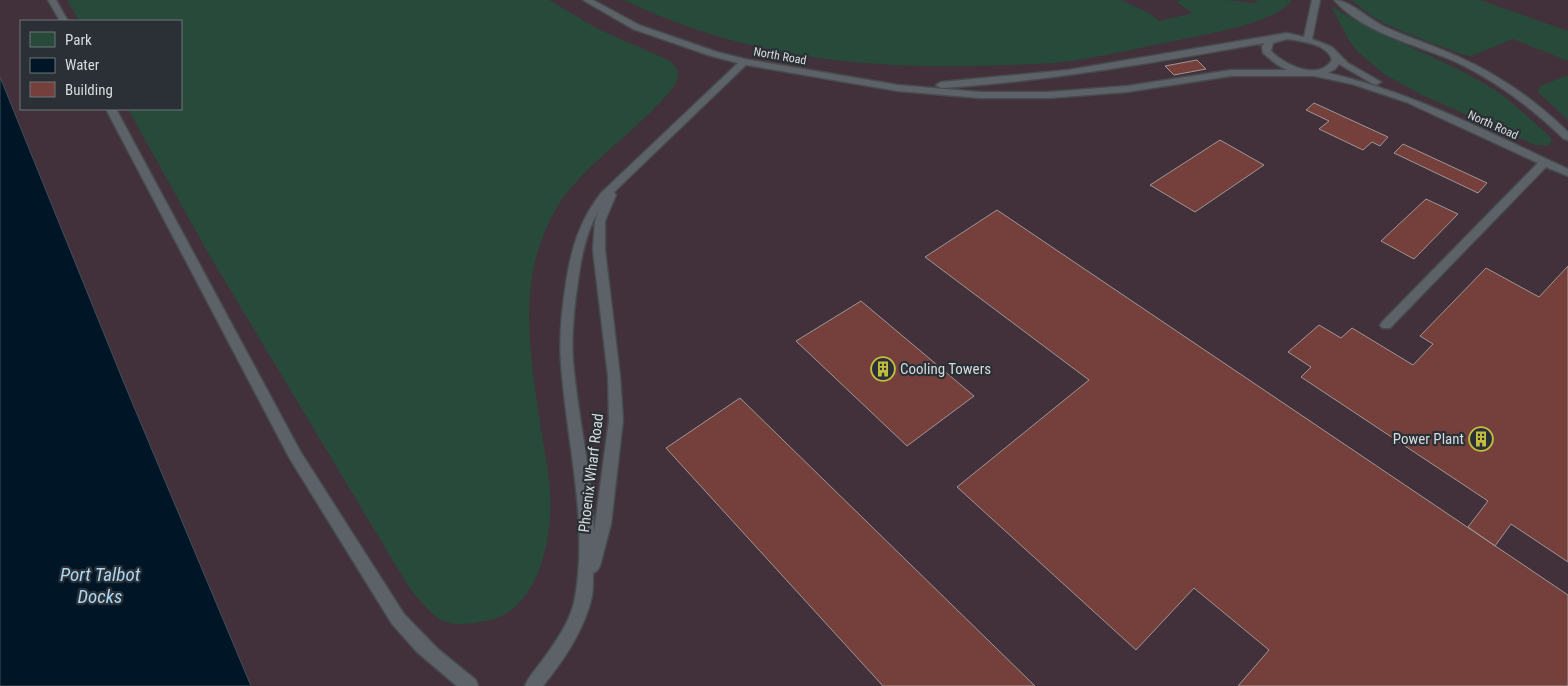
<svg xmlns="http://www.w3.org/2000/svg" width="1568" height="686" font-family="'Roboto Condensed',sans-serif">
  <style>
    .industrial { fill: #42313a; fill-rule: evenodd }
    .green { fill: #274a3b }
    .water { fill: #001525; stroke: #40505c }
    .building { fill: #75403c; stroke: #9f9695 }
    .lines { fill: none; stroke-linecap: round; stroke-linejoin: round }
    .service-casing { stroke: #464b4e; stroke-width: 3 }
    .service { fill: #5c6268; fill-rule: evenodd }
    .labels { text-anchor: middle; stroke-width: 4.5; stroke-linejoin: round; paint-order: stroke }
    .far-street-label { font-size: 12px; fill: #d7dbde; stroke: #2a3035 }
    .poi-label { font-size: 15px; fill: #d7dbde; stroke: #2a3035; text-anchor: start }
    .street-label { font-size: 15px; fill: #d7dbde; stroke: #2a3035 }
    .near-water-label { font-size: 19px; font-style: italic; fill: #abd7f6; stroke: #2a3035 }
  </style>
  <rect width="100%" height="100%" fill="#2a3035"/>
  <path class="industrial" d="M0,0H1568V686H251L124,383L0,77ZM21,21H181V109H21Z"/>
  <path class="green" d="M67,0H549L598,29L670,61C676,67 680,71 677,80C675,87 668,93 664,98C635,131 597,156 569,190C551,212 538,244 533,272C523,323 535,390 543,441C547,465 552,491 550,516C548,556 532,613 486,621C441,629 438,621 410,589L207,251L128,109H181V21H79Z
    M624,0H1121L1149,13L1159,21L1193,13L1176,2L1182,0H1226L1255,3L1258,0H1292C1276,23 1211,33 1184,39C1147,46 1110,55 1072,61C1037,65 1002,65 966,66C846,68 734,53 624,0Z
    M1352,0H1480L1568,31V61L1513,39L1471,56L1461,54C1425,39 1380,28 1352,0Z
    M1331,6C1381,38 1438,55 1488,86C1511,99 1530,119 1550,137L1552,141L1548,146L1535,145L1420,94L1384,74L1358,52L1348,39Z
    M1568,75V120L1538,92L1540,86Z"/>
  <path class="water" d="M0,77L124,383L251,686H0Z"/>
  <path class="building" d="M1197,60L1206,69L1174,75L1165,66Z
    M1314,103L1388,137L1380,146L1372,142L1363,150L1319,129L1329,121L1306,110Z
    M1220,140L1264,165L1195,212L1150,185Z
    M1403,144L1487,183L1478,193L1394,153Z
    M1426,199L1458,214L1414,259L1381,241Z
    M997,210L1568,595V686H1238L1269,650L1194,588L1136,650L957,487L1089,380L925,257Z
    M1568,266V562L1511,524L1495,546L1468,527L1488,501L1301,377L1311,367L1288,352L1319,325L1341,338L1352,328L1413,365L1433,344L1420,336L1486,268L1539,297Z
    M861,301L974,396L907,446L796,341Z
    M740,398L1035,686H883L666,448Z"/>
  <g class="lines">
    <g class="service-casing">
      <path id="service" d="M48,0H56L68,21H60Z
        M583,0H593L639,25L717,52L745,59L898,85L980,92H1049L1127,86L1231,70H1287L1276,64L1263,53L1262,47L1264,43C1157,62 1050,81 941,88L936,85L941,82L1068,70L1287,33L1304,37L1312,0H1320L1312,39L1332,47L1348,63L1381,82L1376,85L1373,84L1339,64L1335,69L1328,73C1412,92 1490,133 1568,169V176L1546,167L1390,328H1382L1380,325L1382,322L1538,163L1406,102L1352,84L1314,76H1231L1127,92L1049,98H980L898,91L746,65L614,192L616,195L605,221V250L620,376L623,420L611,524L600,566L597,571L593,573C593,580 593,589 592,596C585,629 564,660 543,686H525C528,677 536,669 542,661C555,643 571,621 575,598C589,519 566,441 561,362C559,335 562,309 566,283C571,249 580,220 601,193L738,63L711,56L633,29ZM1287,39C1301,41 1328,44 1332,60C1318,82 1284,64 1271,51L1273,43ZM598,212L595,221L593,250L608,376L609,420L594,532C592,474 578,419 573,361C571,335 574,308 578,281C581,257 586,233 598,212Z
        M1334,0C1349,0 1369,19 1383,26C1409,38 1436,46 1461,58C1501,76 1537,102 1568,132V140L1564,139C1532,108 1496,81 1456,62C1416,44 1364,34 1334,0Z
        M106,109H116L300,451L404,614L438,649L476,680L478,686H457L417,652L392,624L290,459Z"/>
    </g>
    <use href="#service" class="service"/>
  </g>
  <defs>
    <g id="building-ring" transform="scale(1.25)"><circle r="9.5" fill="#2a3035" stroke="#c2bd3f" stroke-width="1.5"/><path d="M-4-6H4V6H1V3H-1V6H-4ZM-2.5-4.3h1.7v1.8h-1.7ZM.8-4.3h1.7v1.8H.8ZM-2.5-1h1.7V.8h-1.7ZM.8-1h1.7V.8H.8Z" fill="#c2bd3f"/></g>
  </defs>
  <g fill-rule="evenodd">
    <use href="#building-ring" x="883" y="369"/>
    <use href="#building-ring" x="1481" y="439"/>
  </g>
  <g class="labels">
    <g class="far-street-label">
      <text transform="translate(780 56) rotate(10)" y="4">North Road</text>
      <text transform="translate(1493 125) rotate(24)" y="4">North Road</text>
    </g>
    <g class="poi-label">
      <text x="900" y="374">Cooling Towers</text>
      <text x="1464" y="444" text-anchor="end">Power Plant</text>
    </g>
    <g class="street-label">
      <text transform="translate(591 473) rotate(-83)" y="5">Phoenix Wharf Road</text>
    </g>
    <g class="near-water-label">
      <text x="100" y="581">Port Talbot<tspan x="100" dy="22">Docks</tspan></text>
    </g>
  </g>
  <rect x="20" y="20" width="162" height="90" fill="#2a3035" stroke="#6f7479"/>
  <rect x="30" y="32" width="25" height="15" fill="#274a3b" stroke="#6f7479"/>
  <text x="65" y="45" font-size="15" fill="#d7dbde">Park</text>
  <rect x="30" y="58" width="25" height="15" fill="#001525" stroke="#6f7479"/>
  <text x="65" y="70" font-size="15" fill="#d7dbde">Water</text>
  <rect x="30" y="82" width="25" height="15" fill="#75403c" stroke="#6f7479"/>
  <text x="65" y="95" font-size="15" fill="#d7dbde">Building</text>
</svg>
